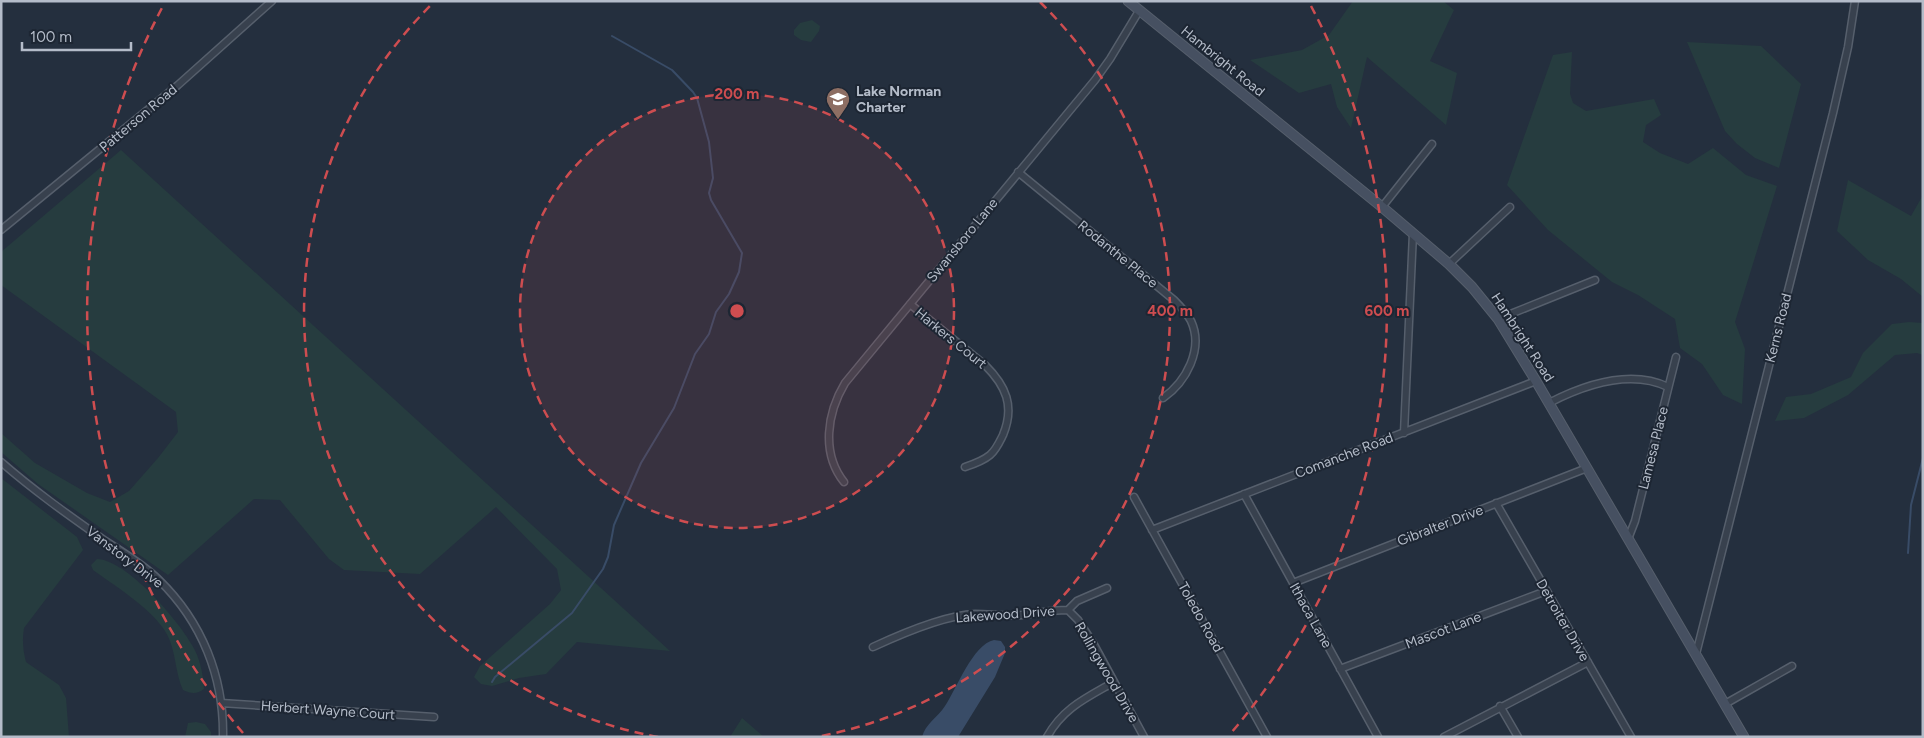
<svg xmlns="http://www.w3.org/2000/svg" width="1924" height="738" font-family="Figtree,sans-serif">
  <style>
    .green { fill: #263c3f }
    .water { fill: #394c67 }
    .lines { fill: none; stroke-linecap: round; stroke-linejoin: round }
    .stream { stroke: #394c67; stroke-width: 2 }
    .street-casing { stroke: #565f6c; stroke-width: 9 }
    .secondary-casing { stroke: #565f6c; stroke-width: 11 }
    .street { stroke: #38414e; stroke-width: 6 }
    .secondary { stroke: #465061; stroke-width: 9 }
    .ring { fill: none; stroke: #ce4d50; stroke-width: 2.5; stroke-dasharray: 9 6 }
    .labels { text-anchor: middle; stroke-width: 4; stroke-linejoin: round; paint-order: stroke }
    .street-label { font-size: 14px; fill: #b4bcc9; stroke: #1d2633 }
    .poi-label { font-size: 14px; font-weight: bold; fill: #b4bcc9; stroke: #1d2633; text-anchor: start }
    .centre { fill: #ce4d50; stroke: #1d2633; stroke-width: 2.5 }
    .ring-label { font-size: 15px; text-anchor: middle; font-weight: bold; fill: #ce4d50; stroke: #1d2633; stroke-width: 4; stroke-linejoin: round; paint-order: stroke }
  </style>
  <rect width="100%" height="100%" fill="#242f3e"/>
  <path class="green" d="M1353,1H1443L1454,10L1430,61L1457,73L1446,125L1367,57L1351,128L1337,107L1331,84L1299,93L1250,60L1302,50L1329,35Z
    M812,20L820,26L819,31L811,42L801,40L794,35V30L800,23Z
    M1687,42L1761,46L1801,84L1779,168L1755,158L1737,144L1725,131Z
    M1572,52L1570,94L1573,103L1586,111L1654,99L1661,115L1646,125L1643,142L1660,153L1688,164L1713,148L1746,175L1777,186L1735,322L1745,349L1742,404L1723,395L1702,364L1680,348L1675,319L1638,295L1612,282L1548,230L1507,185L1553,55Z
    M121,150L670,651L577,642L546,674L519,678L492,686L481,684L474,677L480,666L550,604L561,590L557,569L496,507L420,574L344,570L329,559L280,500L254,499L168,575L38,484L1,452V433L35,463L87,493L110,502L129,491L158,458L178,432L176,412L1,285V252Z
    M1848,180L1911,216L1923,195V297L1901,279L1868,260L1837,231Z
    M1909,322L1923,323V355L1917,353L1895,355L1848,395L1804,418L1775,421L1786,397L1811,394L1851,377L1863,353L1892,324Z
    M1,478L77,537L83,550L24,628C22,640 23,650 26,662L59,685L66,698L69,737H1Z
    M97,559C127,560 178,620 192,645C200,658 203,673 204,689C197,694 192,694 183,690C176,675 176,657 170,641C160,613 116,587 93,570L91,565Z
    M742,718L764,737H730Z
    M196,722L205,724L211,732V737H185L188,723Z"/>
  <path class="water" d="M994,640L1001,641L1005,647V653L995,677L958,737H922C925,724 938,717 945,706C956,690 973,644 994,640Z"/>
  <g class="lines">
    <path class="stream" d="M1908,553L1911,505L1923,458
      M492,682L495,677L572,613L603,569L608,557L614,525L641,463L674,408L695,354L709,334L716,312L729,294L739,272L742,253L711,200L709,193L713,178L709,142L697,98L693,92L672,70L612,36"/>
    <g class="street-casing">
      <path id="street" d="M1018,172L1174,300C1180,306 1187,313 1191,321C1204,349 1186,382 1163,398
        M1382,207L1432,144
        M1,230L178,85L272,1
        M1449,264L1510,207
        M910,304L985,365C1006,386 1015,406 1003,435C999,443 996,450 990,455C983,461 974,464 965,467
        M1498,319L1595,280
        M1549,403C1584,385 1630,369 1668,387
        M1404,433L1413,233
        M1,462C33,490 67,514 101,538C120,551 142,563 159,580C202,622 224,677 223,737
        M844,482C821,453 827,413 845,383L1095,80L1110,59L1139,11
        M1244,494L1378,737
        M1134,497L1267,737
        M1496,503L1631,737
        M1152,530L1536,381
        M1628,539L1635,521L1676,357
        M1293,583L1587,468
        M1068,610L1078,620L1093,643L1144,737
        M873,647C901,634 945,615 975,614C991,614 1006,617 1022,615C1037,613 1052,610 1068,610L1077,601L1107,588
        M1696,654L1833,113L1848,47L1855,1
        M1340,669L1546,591
        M221,703L434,717
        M1725,704L1792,666
        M1500,706L1518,737
        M1047,737C1063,708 1086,698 1114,682
        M1444,737L1588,662"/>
    </g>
    <g class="secondary-casing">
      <path id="secondary" d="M1128,1L1382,207L1449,264L1472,287L1498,319L1536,381L1744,737"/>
    </g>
    <use href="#street" class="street"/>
    <use href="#secondary" class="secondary"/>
  </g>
  <circle cx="737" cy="311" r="217" fill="#ce4d50" fill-opacity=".12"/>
  <g class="ring">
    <circle cx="737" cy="311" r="217"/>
    <path d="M658 737A433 433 0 0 1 434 2M1040 2A433 433 0 0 1 816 737"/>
    <path d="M243 733A650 650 0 0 1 163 6M1311 6A650 650 0 0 1 1231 733"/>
  </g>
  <defs>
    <g id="school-pin" transform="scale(1.25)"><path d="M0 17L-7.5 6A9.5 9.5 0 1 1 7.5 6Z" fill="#8d6e63" stroke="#1d2633"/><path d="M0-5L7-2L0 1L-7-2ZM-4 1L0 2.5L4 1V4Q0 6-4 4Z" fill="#fff"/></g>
  </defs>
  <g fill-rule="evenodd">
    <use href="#school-pin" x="838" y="99"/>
  </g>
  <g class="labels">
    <g class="street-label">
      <text transform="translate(1223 61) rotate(39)" y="5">Hambright Road</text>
      <text transform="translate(138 118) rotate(-40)" y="5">Patterson Road</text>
      <text transform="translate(962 240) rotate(-51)" y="5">Swansboro Lane</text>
      <text transform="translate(1118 254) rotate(39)" y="5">Rodanthe Place</text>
      <text transform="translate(1778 328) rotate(-76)" y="5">Kerns Road</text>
      <text transform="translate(1523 337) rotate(57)" y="5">Hambright Road</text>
      <text transform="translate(951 338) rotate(39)" y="5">Harkers Court</text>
      <text transform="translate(1653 448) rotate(-76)" y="5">Lamesa Place</text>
      <text transform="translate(1344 455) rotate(-21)" y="5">Comanche Road</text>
      <text transform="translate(1440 525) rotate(-21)" y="5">Gibralter Drive</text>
      <text transform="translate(125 557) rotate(37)" y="5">Vanstory Drive</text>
      <text transform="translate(1005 614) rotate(-4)" y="5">Lakewood Drive</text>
      <text transform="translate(1311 615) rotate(61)" y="5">Ithaca Lane</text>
      <text transform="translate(1201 617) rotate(61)" y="5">Toledo Road</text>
      <text transform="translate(1563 620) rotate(60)" y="5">Detroiter Drive</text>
      <text transform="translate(1443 630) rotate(-21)" y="5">Mascot Lane</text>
      <text transform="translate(1107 672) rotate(60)" y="5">Rollingwood Drive</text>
      <text transform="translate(328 710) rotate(4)" y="5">Herbert Wayne Court</text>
    </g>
    <g class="poi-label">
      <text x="856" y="96">Lake Norman<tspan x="856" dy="16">Charter</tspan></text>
    </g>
  </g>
  <circle cx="737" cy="311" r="8" class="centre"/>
  <g class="ring-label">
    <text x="737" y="99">200 m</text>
    <text x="1170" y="316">400 m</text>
    <text x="1387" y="316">600 m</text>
  </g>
  <rect width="1924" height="738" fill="none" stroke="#b4bcc9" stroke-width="5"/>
  <path d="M22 42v8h109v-8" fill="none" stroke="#b4bcc9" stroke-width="2.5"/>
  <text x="30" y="42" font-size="15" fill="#b4bcc9" stroke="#1d2633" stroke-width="4" paint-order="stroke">100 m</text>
</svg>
